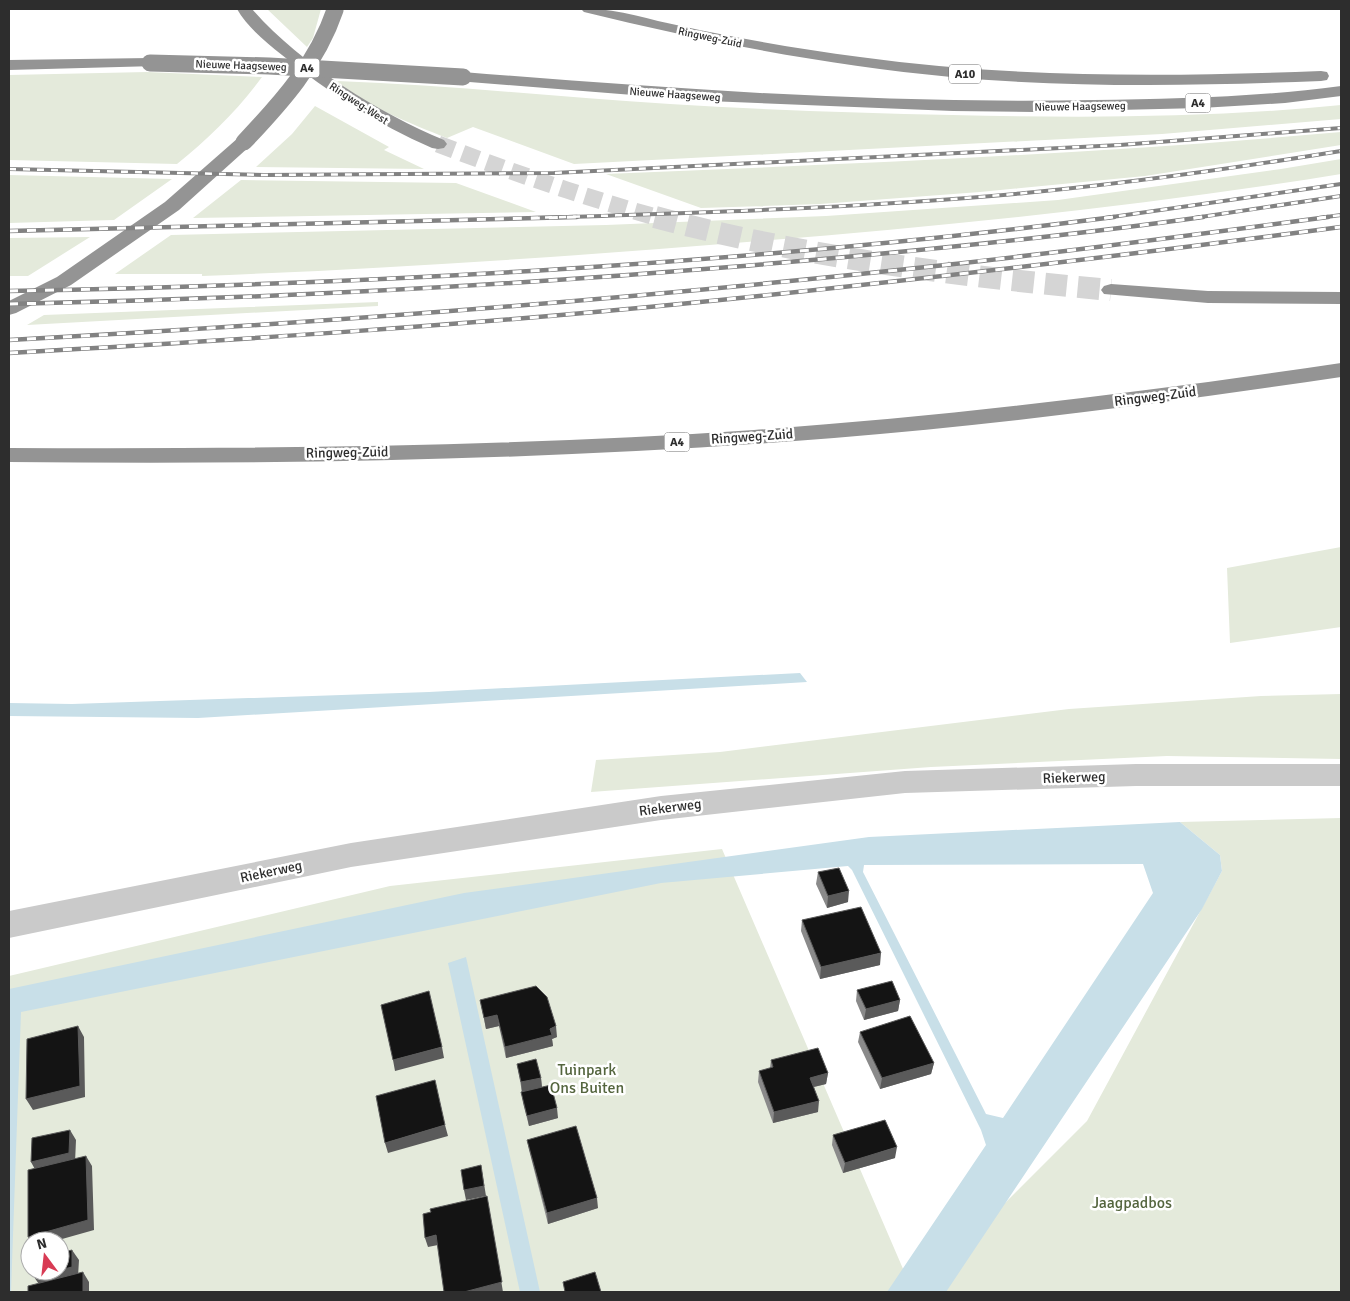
<svg xmlns="http://www.w3.org/2000/svg" width="1350" height="1301" font-family="Signika,sans-serif">
  <style>
    .green { fill: #e4eadb; fill-rule: evenodd }
    .water { fill: #c8dfe8; fill-rule: evenodd }
    .lines { fill: none; stroke-linecap: round; stroke-linejoin: round }
    .highway-tunnel-far1 { stroke: #d5d5d5; stroke-width: 17; stroke-dasharray: 17 9; stroke-linecap: butt }
    .highway-tunnel { stroke: #d5d5d5; stroke-width: 22; stroke-dasharray: 22 11; stroke-linecap: butt }
    .street { fill: #cacaca; fill-rule: evenodd }
    .highway { fill: #949494; fill-rule: evenodd }
    .rail-far1-casing { stroke: #828282; stroke-width: 4 }
    .rail-casing { stroke: #828282; stroke-width: 4.5 }
    .rail-far1 { stroke: #fff; stroke-width: 2.5; stroke-dasharray: 7; stroke-linecap: butt }
    .rail { stroke: #fff; stroke-width: 3; stroke-dasharray: 9; stroke-linecap: butt }
    .highway-bridge { stroke: #949494; stroke-width: 17 }
    .wall { fill: #8a8a8a }
    .shaded-wall { fill: #5a5a5a }
    .building { fill: #141414; stroke: #5a5a5a }
    .labels { text-anchor: middle; stroke-width: 5; stroke-linejoin: round; paint-order: stroke }
    .far-street-label { font-size: 11px; fill: #2d2d2d; stroke: #fff }
    .shield { fill: #fff; stroke: #6c6c6c; stroke-width: 1 }
    .shield-label { font-size: 12px; font-weight: bold; fill: #2d2d2d }
    .street-label { font-size: 14px; fill: #2d2d2d; stroke: #fff }
    .near-park-label { font-size: 16px; fill: #54653e; stroke: #fff }
  </style>
  <rect width="100%" height="100%" fill="#fff"/>
  <path class="green" d="M267,9H321L313,38L307,47Z
    M147,72L262,77C238,110 208,139 177,164L9,160V75Z
    M337,81C448,85 559,97 670,104C764,110 858,113 952,115C1082,118 1212,118 1341,105V119L1162,134L574,164L473,127L447,138C409,123 368,107 337,81Z
    M315,106L389,147L384,150L424,169L256,167L292,134Z
    M1341,132V145L1145,176L980,192L820,204L701,208L606,174C851,164 1097,154 1341,132Z
    M1341,159V174C1144,206 946,226 747,242C566,257 384,269 202,276V274H115L171,235L606,225L826,216L1058,200L1281,169Z
    M9,175L172,179L114,220L9,223Z
    M241,180L456,183L536,212L193,218Z
    M90,237L28,276H9V238Z
    M378,302V306L27,325L44,315Z
    M1341,547V627L1230,643L1227,568Z
    M1341,694V759L1167,756L931,767L591,792L596,760L720,752L1069,709L1261,696Z
    M1341,818V1292H928L950,1258L1087,1121L1222,871L1220,855L1180,822Z
    M722,849L913,1292H9V976L390,886ZM30,1241H60V1271H30Z"/>
  <path class="water" d="M800,673L807,682L198,718L9,716V703L72,704L429,692Z
    M1180,822L1220,855L1222,871L1202,909L946,1292H887L986,1145L981,1130L852,870L848,866L661,883L21,1012L11,1292H9V989L464,893L869,837ZM1143,864L1153,893L1003,1118L986,1114L863,872L864,865Z
    M466,957L540,1292H520L448,963Z"/>
  <g class="lines">
    <path class="highway-tunnel-far1" d="M438,144C511,172 584,197 659,218"/>
    <path class="highway-tunnel" d="M655,217C804,257 957,276 1111,290"/>
    <path class="street" d="M1136,764H1341V786H1136L905,793L661,820L351,867L9,938V911L351,843L661,796L905,771Z"/>
    <path class="highway" d="M237,9H252C299,63 378,113 444,140L447,144L444,148L438,149L432,148C377,124 329,93 282,55C266,42 247,27 237,9Z
      M581,9C615,7 648,20 681,26C741,39 800,49 860,57C1013,78 1167,77 1321,71L1327,72L1329,76L1327,80L1321,81C1198,86 1074,88 951,77C827,65 705,42 584,12Z
      M150,58L156,60L158,63L156,66L9,70V60Z
      M463,72C673,89 883,104 1094,100C1177,99 1259,97 1341,86V96L1285,103L1201,108L1034,112L953,111L708,101L457,81L455,77L457,73Z
      M244,137L250,138L253,142L250,146L179,210L71,285L16,313L9,315V301L57,277L165,202L238,138Z
      M1111,284L1208,291L1341,292V304L1208,303L1104,294L1101,290L1104,286Z
      M1341,363V377C1173,402 1004,424 834,438C560,460 284,465 9,462V448C257,449 506,447 754,430C951,416 1146,392 1341,363Z"/>
    <g class="rail-far1-casing">
      <path id="rail-far1" d="M9,169L264,175L554,173L1120,145L1341,128
        M531,218C696,213 861,208 1025,193C1131,183 1236,168 1341,151
        M1105,218L1341,184
        M1194,218L1341,196
        M1319,218L1341,215"/>
    </g>
    <g class="rail-casing">
      <path id="rail" d="M9,231L577,217
        M9,291C378,284 748,264 1114,217
        M9,304C250,299 490,287 730,267C888,254 1046,239 1203,217
        M9,340C322,323 634,299 945,265C1073,251 1201,234 1328,217
        M9,353C233,340 457,326 680,304C901,282 1121,256 1341,227"/>
    </g>
    <use href="#rail-far1" class="rail-far1"/>
    <use href="#rail" class="rail"/>
    <path class="highway-bridge" d="M150,63L269,66L463,77
      M244,142C282,102 317,63 335,10"/>
  </g>
  <path class="wall" d="M818,872L848,902L827,908L816,884Z
    M802,920L880,965L820,979L801,931Z
    M857,990L900,1000L898,1011L864,1020L856,1001Z
    M480,1000L557,1037L552,1039L553,1046L506,1058L499,1026L486,1029Z
    M860,1032L934,1063L931,1074L880,1089L858,1042Z
    M771,1060L828,1073L826,1084L814,1087L818,1112L773,1123L758,1082L759,1071L770,1068Z
    M517,1064L541,1078L542,1087L558,1118L529,1126L523,1103L522,1092Z
    M833,1135L895,1158L843,1173L832,1145Z
    M527,1140L598,1208L548,1224L529,1150Z"/>
  <path class="shaded-wall" d="M849,891L848,902L827,908L828,896Z
    M881,953L880,965L820,979L821,967Z
    M900,1000L898,1011L864,1020L866,1009Z
    M497,1015L499,1026L486,1029L484,1018Z
    M78,1026L84,1037L85,1097L33,1110L26,1099Z
    M556,1026L557,1037L552,1039L553,1046L506,1058L505,1047L550,1029Z
    M442,1047L444,1058L395,1071L393,1060Z
    M934,1063L931,1074L880,1089L882,1078Z
    M828,1073L826,1084L809,1088L810,1078Z
    M541,1078L542,1088L522,1093L521,1082Z
    M819,1101L818,1112L773,1123L774,1112Z
    M557,1108L558,1118L529,1126L527,1116Z
    M445,1125L448,1136L388,1153L385,1143Z
    M70,1130L76,1140L75,1163L37,1173L31,1162Z
    M897,1147L895,1158L843,1173L845,1163Z
    M86,1156L92,1166L94,1230L55,1241H31L28,1237Z
    M481,1165L486,1196L466,1200L464,1190Z
    M487,1196L503,1292H464Z
    M597,1198L598,1208L548,1224L547,1213Z
    M436,1235L438,1245L428,1247L425,1238Z
    M72,1250L79,1260L78,1277L41,1287L34,1277L57,1271H60Z
    M83,1272L89,1282V1292H83Z"/>
  <path class="building" d="M839,868L849,891L828,896L818,872Z
    M861,907L881,953L821,967L802,920Z
    M892,981L900,1000L866,1009L857,990Z
    M536,986L547,997L556,1026L550,1029L552,1035L505,1047L497,1015L484,1018L480,1000Z
    M429,991L442,1047L393,1060L381,1005Z
    M910,1016L934,1063L882,1078L860,1032Z
    M78,1026L80,1086L26,1099L27,1039Z
    M818,1048L828,1073L810,1078L819,1101L774,1112L759,1071L773,1067L771,1060Z
    M536,1059L541,1078L521,1082L517,1064Z
    M435,1080L445,1125L385,1143L376,1096Z
    M551,1085L557,1108L527,1116L521,1092Z
    M885,1120L897,1147L845,1163L833,1135Z
    M576,1126L597,1198L547,1213L527,1140Z
    M70,1130L69,1153L31,1162L32,1138Z
    M86,1156L88,1220L28,1237V1170Z
    M481,1165L484,1186L464,1190L461,1170Z
    M487,1196L502,1282L464,1292H444L436,1235L425,1238L423,1214L431,1212L430,1209Z
    M72,1250V1267L60,1270V1253Z
    M34,1271H57L34,1277Z
    M83,1272V1292H28V1286Z
    M595,1272L601,1292H565L563,1282Z"/>
  <g class="labels">
    <g class="far-street-label">
      <text transform="translate(710 37) rotate(12)" y="4">Ringweg-Zuid</text>
      <text transform="translate(241 65) rotate(2)" y="4">Nieuwe Haagseweg</text>
      <text transform="translate(675 94) rotate(4)" y="4">Nieuwe Haagseweg</text>
      <text transform="translate(359 103) rotate(33)" y="4">Ringweg-West</text>
      <text transform="translate(1080 106) rotate(-1)" y="4">Nieuwe Haagseweg</text>
    </g>
    <g class="shield">
      <rect x="294.5" y="58.5" width="25" height="19" rx="4"/>
      <rect x="949" y="64.5" width="32" height="19" rx="4"/>
      <rect x="1185.5" y="93.5" width="25" height="19" rx="4"/>
      <rect x="664.5" y="432.5" width="25" height="19" rx="4"/>
    </g>
    <g class="shield-label">
      <text x="307" y="72">A4</text>
      <text x="965" y="78">A10</text>
      <text x="1198" y="107">A4</text>
      <text x="677" y="446">A4</text>
    </g>
    <g class="street-label">
      <text transform="translate(1155 396) rotate(-7)" y="5">Ringweg-Zuid</text>
      <text transform="translate(752 436) rotate(-4)" y="5">Ringweg-Zuid</text>
      <text transform="translate(347 452) rotate(-1)" y="5">Ringweg-Zuid</text>
      <text transform="translate(1074 777) rotate(-2)" y="5">Riekerweg</text>
      <text transform="translate(670 807) rotate(-7)" y="5">Riekerweg</text>
      <text transform="translate(271 871) rotate(-12)" y="5">Riekerweg</text>
    </g>
    <g class="near-park-label">
      <text x="587" y="1075">Tuinpark<tspan x="587" dy="18">Ons Buiten</tspan></text>
      <text x="1132" y="1208">Jaagpadbos</text>
    </g>
  </g>
  <rect width="1350" height="1301" fill="none" stroke="#2d2d2d" stroke-width="20"/>
  <g transform="translate(45 1256) rotate(345)"><circle r="24" fill="#ffffff" stroke="#ababab"/>
  <path d="M0-4L9 19L0 12L-9 19Z" fill="#d83b54"/>
  <text y="-8" font-size="14" font-weight="bold" text-anchor="middle" fill="#2d2d2d">N</text>
  </g>
</svg>
